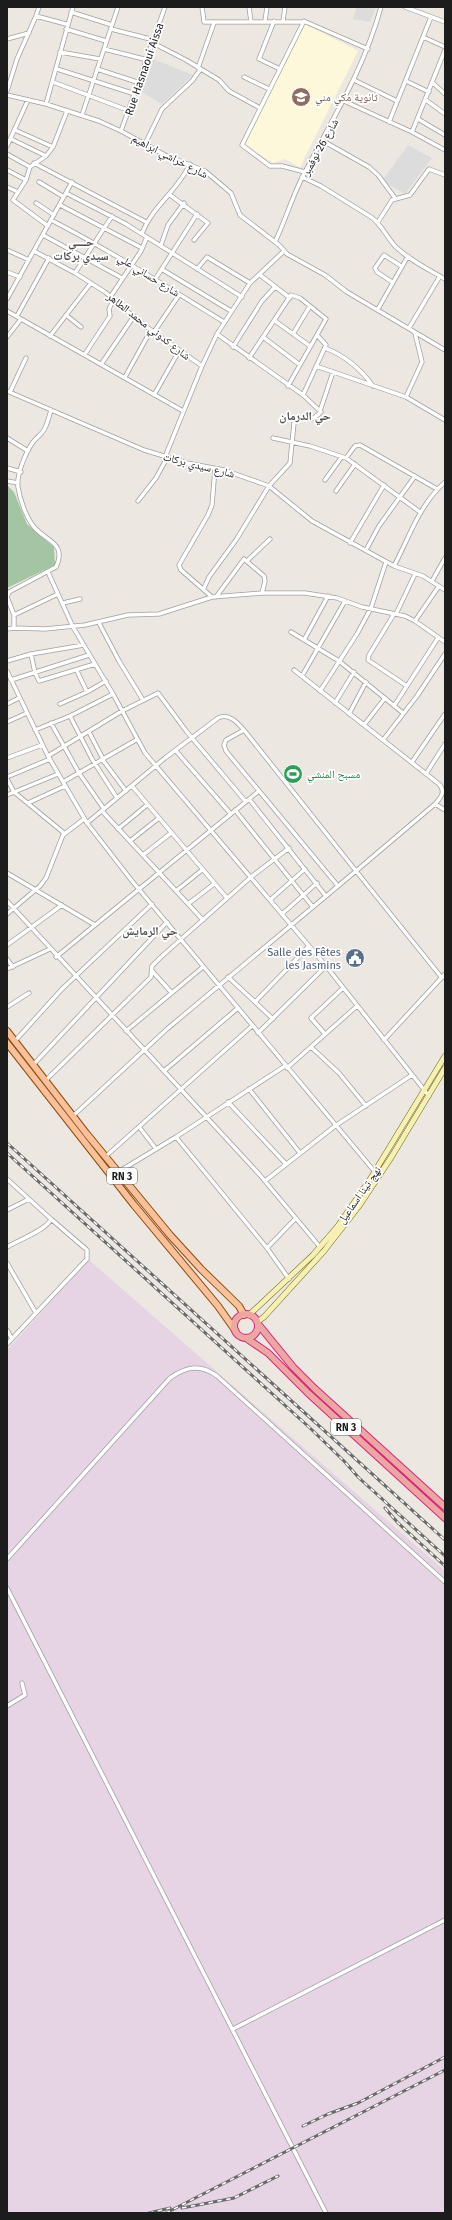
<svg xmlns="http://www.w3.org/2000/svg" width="452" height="2220" font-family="'Fira Sans','Noto Naskh Arabic',sans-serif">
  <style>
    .industrial { fill: #e6d4e5 }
    .education { fill: #fef8da }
    .cemetery { fill: #a4c5a3 }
    .parking { fill: #dcdcdc }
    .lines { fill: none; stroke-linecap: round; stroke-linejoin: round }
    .minor-casing { stroke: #a0a0a0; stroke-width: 5 }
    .secondary-casing { stroke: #6d6808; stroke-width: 6 }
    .primary-casing { stroke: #8f4b05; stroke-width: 8 }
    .trunk-casing { stroke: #d0297e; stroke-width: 8 }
    .minor { stroke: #fff; stroke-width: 3.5 }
    .secondary { stroke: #f7f0b6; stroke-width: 5 }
    .primary { stroke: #f8c19b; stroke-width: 6 }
    .trunk { stroke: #eea6a2; stroke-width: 6 }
    .rail-casing { stroke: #6a6a6a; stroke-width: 3 }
    .rail { stroke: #fff; stroke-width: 1.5; stroke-dasharray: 4.5; stroke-linecap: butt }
    .labels { text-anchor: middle; stroke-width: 3.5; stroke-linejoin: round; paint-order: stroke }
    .shield { fill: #fff; stroke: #606060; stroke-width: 1 }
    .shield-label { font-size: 10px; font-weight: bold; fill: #1c1c1c }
    .street-label { font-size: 11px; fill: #1c1c1c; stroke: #fff }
    .education-label { font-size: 11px; fill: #785e54; stroke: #fff; text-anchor: start }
    .leisure-label { font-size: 11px; fill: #27864d; stroke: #fff; text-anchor: start }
    .service-label { font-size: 11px; fill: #4e5e75; stroke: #fff; text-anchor: end }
    .neighbourhood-label { font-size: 12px; font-weight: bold; fill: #4f4f4f; stroke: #fff }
  </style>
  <rect width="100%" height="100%" fill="#ede7e2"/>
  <path class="industrial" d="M89,1260L445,1571V2213H7V1350Z"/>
  <path class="education" d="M305,24L358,51L300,167L285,159L273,163L244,143Z"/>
  <path class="cemetery" d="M7,485L14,492L27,524L54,547L55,565L7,588Z"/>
  <path class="parking" d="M357,7H376L370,22L353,19Z
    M151,58L193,75L162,104L140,91V87Z
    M408,145L432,158L405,194L382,181Z"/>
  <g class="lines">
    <g class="minor-casing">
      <path id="minor" d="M39,7L36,16L66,24
        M202,7L204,22H306L368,49
        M249,7L251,22
        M405,7L445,22
        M71,12L112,25
        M265,21L267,7
        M274,21L259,59L280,69
        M283,21L285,7
        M304,21L242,145L270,166H282L305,172
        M66,29L106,41
        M111,29L154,40
        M423,37L445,47
        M7,39L29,33
        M153,43L186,60L219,80L229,91L260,108
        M104,49L148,60
        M60,52L100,59
        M198,68L214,23
        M57,69L135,94
        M97,69L140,83
        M244,77L269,89
        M354,80L397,101
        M406,81L429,92
        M53,82L130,111
        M433,83L445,94
        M7,91L17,59L36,16
        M7,95L46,104L99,121L121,131L167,156L205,171L231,193L240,215L279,245L287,254L325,275L347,292L445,350
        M426,100L445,114
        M344,101L412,132L445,150
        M46,104L73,7
        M82,115L118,7
        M418,119L445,135
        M389,122L431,17
        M15,130L53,147
        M121,131L165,7
        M412,132L445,50
        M11,139L46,156
        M323,141L369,167L378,175L395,198
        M145,144L162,109L192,81L200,70
        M7,146L28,100
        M7,154L30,167
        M34,163L146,222
        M7,170L26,180
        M302,177L321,186L371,217C382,225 386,236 395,246C409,260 428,269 445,279
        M39,182L64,197
        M7,187L18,192
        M66,193L126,224L242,297
        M170,195L208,223L194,240
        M36,203L54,215
        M60,205L142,248
        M51,220C111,251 167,287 224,322
        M378,222L392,200L410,195L429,169L445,175
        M48,226L13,200L26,180L30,167L46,156L53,147L67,111
        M142,233C154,204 177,192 190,164
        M43,235L122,278
        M275,242C286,219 293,194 305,172C334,116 364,69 381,7
        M161,245L168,225L184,203
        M7,250L29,260
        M34,251L75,273L105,292L141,323L202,366L217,334L250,283L284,251
        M197,269L207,257L250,283
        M163,270L231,311
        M7,272L20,277
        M75,273L112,216
        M260,275L290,298
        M154,281L197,214
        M392,282L377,272L375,268L384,255L401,266
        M111,296L141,251L147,237
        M7,299L72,182
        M378,309L408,256
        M7,311L183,411
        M66,315L81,327
        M17,316L49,258
        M275,321L310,346
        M409,328L440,276
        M154,332L179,295
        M217,334L303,395L321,412
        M293,334L310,306
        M50,336L91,283
        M7,337L21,319
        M263,337L300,365
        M233,347L262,301L275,287
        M325,348C346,356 360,368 373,386
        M85,354L110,316L109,309L114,299
        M249,358L291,295L300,298L326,319L288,386
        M102,363L134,316
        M316,366L406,397L445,420
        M125,377L151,330
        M7,391L144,450L187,463L224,470L269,486L312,521L394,566L423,576L445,590
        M10,392L26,358
        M154,395L179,351
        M303,395L326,345L317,335
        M406,397L422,362L415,333
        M7,438L28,451
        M273,438L310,446L346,458L420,512
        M165,457L202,366
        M346,458L355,446L360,445L437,489
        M7,468L21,472
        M325,480L341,458
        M7,481L18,483
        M336,491L355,464
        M138,501L156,478L167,458
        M350,543L384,485
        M366,550L379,526L415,476
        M248,560L270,539
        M394,566C410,536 419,505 445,482
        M48,572L73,627L113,694L145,753L326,966L429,1096
        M432,581L445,558
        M204,588L209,577L236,540L269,486L290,463L294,423L298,418L312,419L319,414L333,372
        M212,597L181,570L179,565L208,515L212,505L215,469
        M216,597L244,559L264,576L265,581L262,593
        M63,603L80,599
        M394,614L369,655L368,660L407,686
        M396,614L415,574
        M14,615L58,594
        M415,621L439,586
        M99,623L119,661L143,700
        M14,628L45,629L85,625L128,615L159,614L212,597L262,593H305L337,598L362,607L405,616L415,621L445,642
        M7,629L14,628V615L7,597L9,592L56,567C67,543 47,542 34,527C26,517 20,500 18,487C16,475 26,452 33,442C36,438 41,435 44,430C47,425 49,417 51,410
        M291,632L339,661L403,713
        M304,640L328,596
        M31,654L35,673L39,681L95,664
        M7,661L31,654L84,645
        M294,670L383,740
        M7,671L48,756L87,823L165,758L218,718C229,713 237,722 244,730
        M77,671L87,692L106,681
        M302,676L345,601
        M11,680L89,655
        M320,691L357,634L371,608L386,562
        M335,703L354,672
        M7,704L19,698
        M60,704L87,692
        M394,706L438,638
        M349,714L366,682
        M70,716L92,759L117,798
        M7,722L27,713
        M51,723L79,773L104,809
        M364,725L385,698
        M35,730L70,716L113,694
        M89,732L103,759
        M176,751L230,813
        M48,756L122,711L158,693L187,732L246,802
        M7,758L42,745
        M102,759L126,791
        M412,762L445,714
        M426,774L445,744
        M7,777L50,759
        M7,779L14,792L64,833
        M63,782L136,740
        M132,786L227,898
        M7,795L58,774
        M249,799L325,895
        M28,803L65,786
        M435,804L445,810
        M235,810L312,906
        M102,811L203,920
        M87,823L132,881L375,1172
        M118,829L147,805
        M130,841L159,818
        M143,855L171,833
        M7,873L95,925
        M176,891L202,870
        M270,900L305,869
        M7,901L259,1174L320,1247
        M188,904L214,884
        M7,914L40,886L46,878L63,835L84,819
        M282,914L317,883
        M7,945L62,905
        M56,957L259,791
        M7,959L13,967
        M7,969L50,949
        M152,971L172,993
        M228,977L255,1002
        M442,978L356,871L435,804C441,797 446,792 439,784L383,740L417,696L445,654
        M7,1007L29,993
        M273,1019L255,1002L309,946
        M126,1031L203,967
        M258,1033L326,966
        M325,1034L311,1018L343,988
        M384,1040L445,974
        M15,1041L62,989L152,904
        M311,1047L339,1073L366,1106
        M33,1065L167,922
        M287,1068L357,1006
        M164,1071L238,1008
        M45,1081L151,977L152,966L161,957L251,877L289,848
        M249,1089L300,1153
        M228,1102L286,1164
        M73,1116L167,1029L356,871L244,730L226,740L224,745L226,751L338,886
        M140,1128L156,1149
        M176,1137L267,1248L296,1218
        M105,1157L252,1026
        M118,1172L176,1137L285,1066
        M7,1179L51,1219C48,1229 17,1241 7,1247
        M265,1181L335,1126L412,1075
        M7,1210L29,1199
        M267,1248L289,1279
        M7,1263L36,1313
        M7,1330L12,1339
        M7,1344L87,1259V1250L51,1219
        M7,1559L170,1378C187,1366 201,1364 217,1376L445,1582
        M7,1588L326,2213
        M7,1706L25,1695L22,1683
        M233,2029L445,1920"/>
    </g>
    <g class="secondary-casing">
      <path id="secondary" d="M249,1315L313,1255L338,1226L369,1181L445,1056
        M257,1322L264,1317L324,1251L359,1206L392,1156L445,1068"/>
    </g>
    <g class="primary-casing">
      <path id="primary" d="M7,1031L86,1133L170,1235L201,1269L239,1306L244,1315
        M7,1043L134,1205L218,1306L235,1330"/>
    </g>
    <g class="trunk-casing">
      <path id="trunk" d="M234 1326a12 12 0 1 1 24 0a12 12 0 1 1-24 0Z
        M258,1324L293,1367L315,1389L445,1507
        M246,1338L268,1353L308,1393L445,1518"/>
    </g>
    <use href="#minor" class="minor"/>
    <use href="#secondary" class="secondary"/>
    <use href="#primary" class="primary"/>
    <use href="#trunk" class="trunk"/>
    <g class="rail-casing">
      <path id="rail" d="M7,1143L445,1540
        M7,1153L310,1428L344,1461L359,1478L445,1556
        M385,1508L398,1523L445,1566
        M303,2126L328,2114L358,2103L445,2057
        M182,2208L234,2198L278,2176
        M149,2213L170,2208
        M166,2213L445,2070"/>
    </g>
    <use href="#rail" class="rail"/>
  </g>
  <defs>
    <g id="school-disc" transform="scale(1)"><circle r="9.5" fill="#8d6e63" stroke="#fff"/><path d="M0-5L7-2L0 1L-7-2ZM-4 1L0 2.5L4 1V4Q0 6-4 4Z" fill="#fff"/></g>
    <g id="stadium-disc" transform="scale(1)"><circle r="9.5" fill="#2e9e5b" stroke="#fff"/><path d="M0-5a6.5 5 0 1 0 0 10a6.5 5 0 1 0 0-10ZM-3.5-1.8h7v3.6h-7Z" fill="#fff"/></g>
    <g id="civic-disc" transform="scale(1)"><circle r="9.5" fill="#5c6f8a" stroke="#fff"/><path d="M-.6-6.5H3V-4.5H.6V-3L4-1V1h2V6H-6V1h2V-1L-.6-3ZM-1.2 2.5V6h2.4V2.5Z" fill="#fff"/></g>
  </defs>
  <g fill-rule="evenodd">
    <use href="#school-disc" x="301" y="97"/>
    <use href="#stadium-disc" x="293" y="774"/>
    <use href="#civic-disc" x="355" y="958"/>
  </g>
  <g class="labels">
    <g class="shield">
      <rect x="107" y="1168" width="30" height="16" rx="3"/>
      <rect x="331" y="1419" width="30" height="16" rx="3"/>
    </g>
    <g class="shield-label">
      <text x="122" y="1180">RN 3</text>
      <text x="346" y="1431">RN 3</text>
    </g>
    <g class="street-label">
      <text transform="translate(144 69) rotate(-71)" y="4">Rue Hasnaoui Aissa</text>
      <text transform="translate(320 147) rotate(-61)" y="4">شارع 26 نوفمبر</text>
      <text transform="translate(170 156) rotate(27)" y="4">شارع خراشي ابراهيم</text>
      <text transform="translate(149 275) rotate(32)" y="4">شارع حساني علي</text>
      <text transform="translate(149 326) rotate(38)" y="4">شارع كدوني محمد الطاهر</text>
      <text transform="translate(199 465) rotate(14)" y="4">شارع سيدي بركات</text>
      <text transform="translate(359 1195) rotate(-55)" y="4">نهج تينا اسماعيل</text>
    </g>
    <g class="education-label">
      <text x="315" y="101">ثانوية مكي مني</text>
    </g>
    <g class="leisure-label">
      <text x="307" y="778">مسبح المنشي</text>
    </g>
    <g class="service-label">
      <text x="341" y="956">Salle des Fêtes<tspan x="341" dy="13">les Jasmins</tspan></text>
    </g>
    <g class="neighbourhood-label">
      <text x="81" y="246">حــــي<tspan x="81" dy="14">سيدي بركات</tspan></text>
      <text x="305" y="420">حي الدرمان</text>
      <text x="150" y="935">حي الرمايش</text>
    </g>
  </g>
  <rect width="452" height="2220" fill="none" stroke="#1c1c1c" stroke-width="16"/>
</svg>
